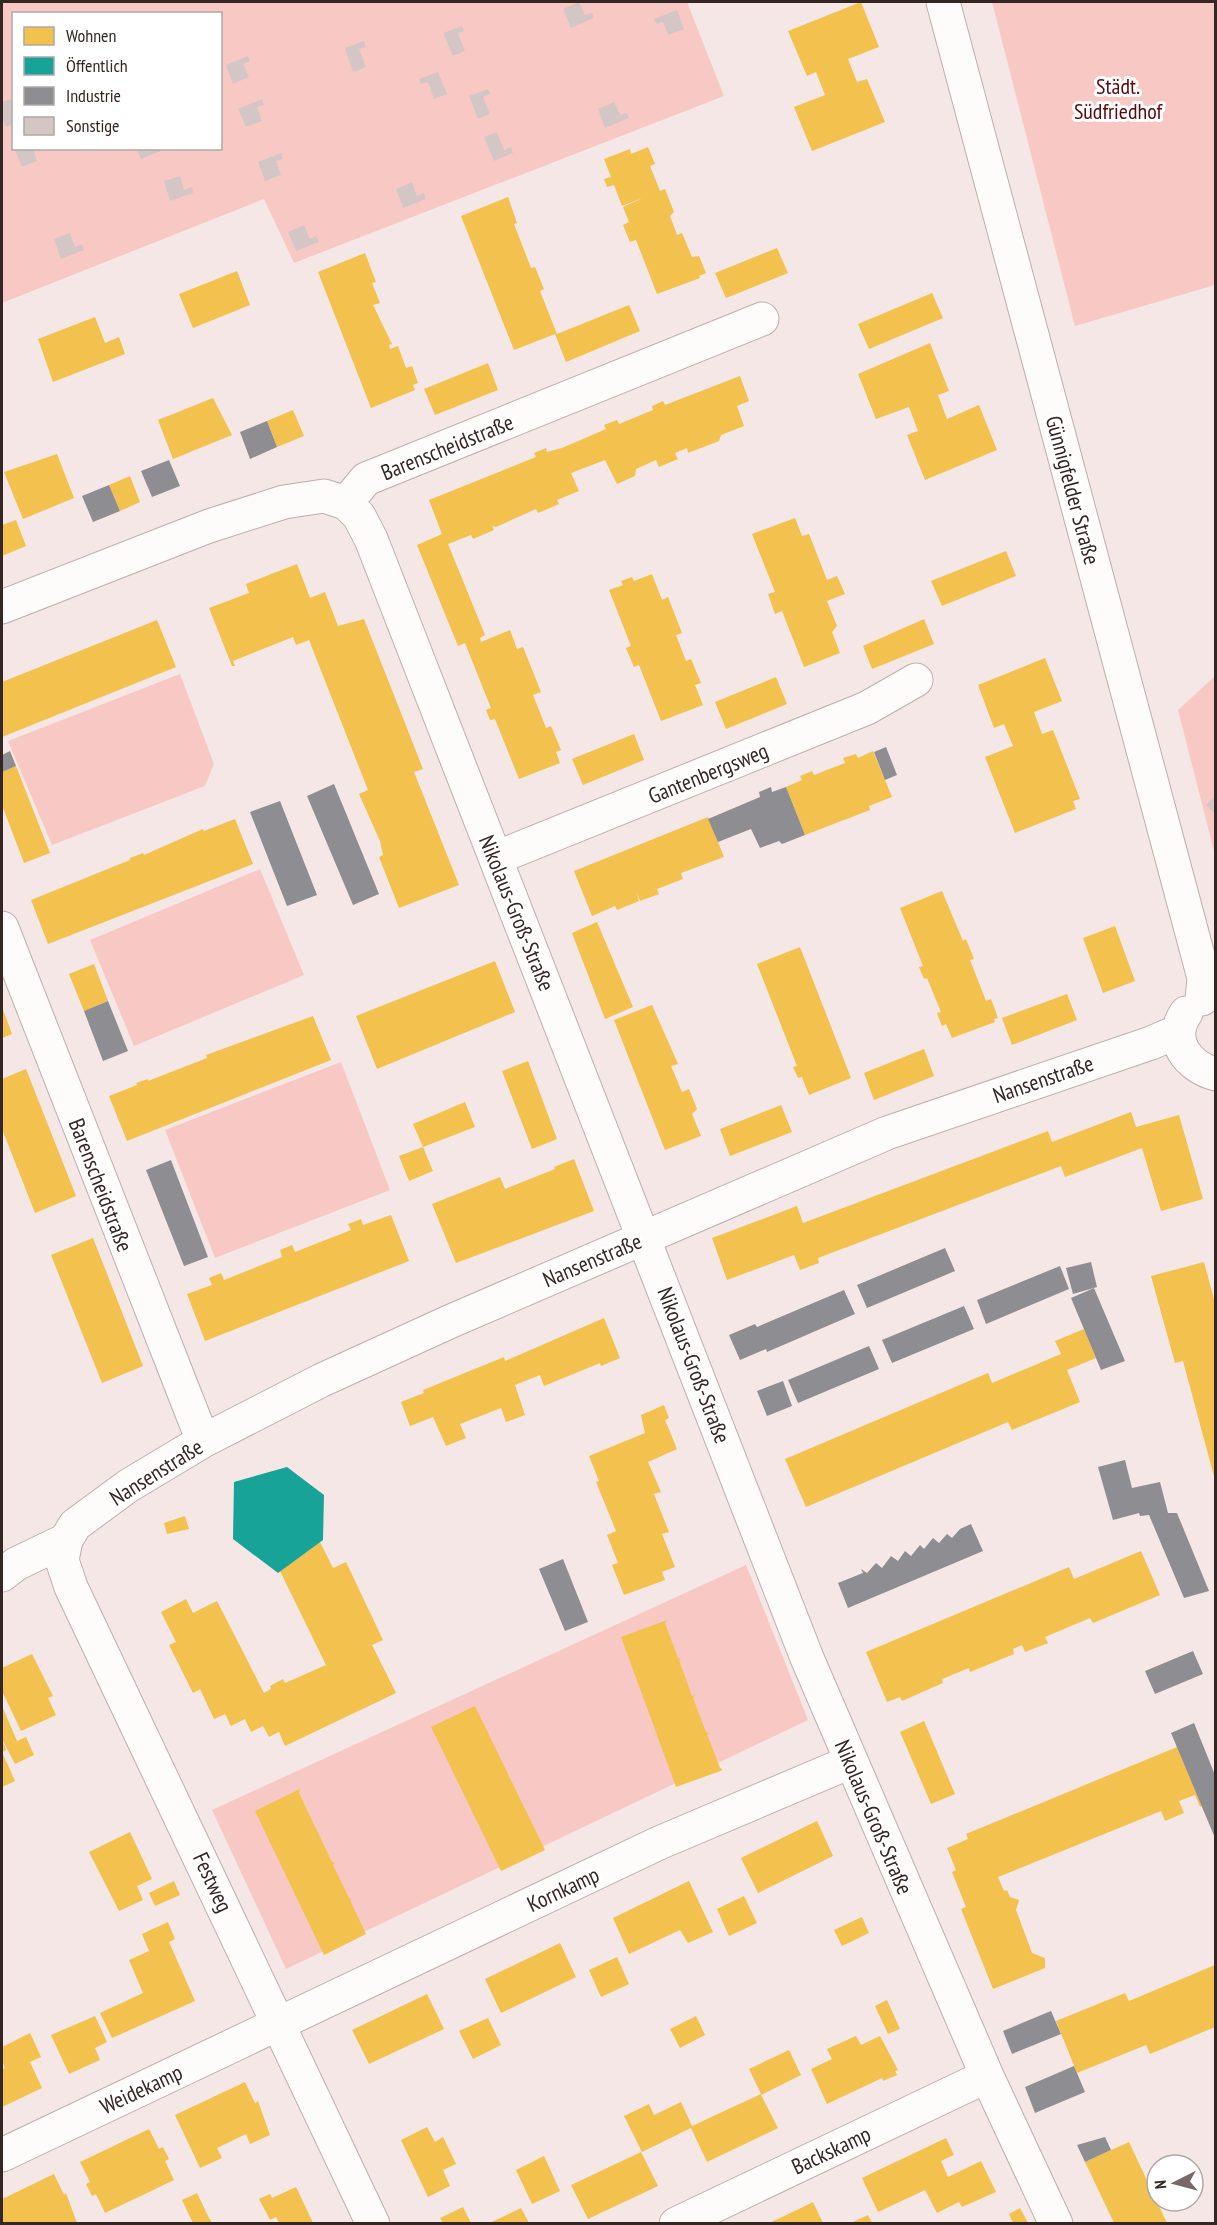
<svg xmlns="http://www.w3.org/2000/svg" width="1217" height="2225" font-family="'PT Sans Narrow',sans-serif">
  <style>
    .green { fill: #f8c9c4; fill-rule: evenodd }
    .homes { fill: #f2c14e }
    .public { fill: #17a398 }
    .industry { fill: #8d8d92 }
    .building { fill: #d4c6c5 }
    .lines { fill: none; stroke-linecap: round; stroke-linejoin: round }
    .minor-casing { stroke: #bcafad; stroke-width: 35 }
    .minor { stroke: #fefbfb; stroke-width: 33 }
    .labels { text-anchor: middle; stroke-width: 6; stroke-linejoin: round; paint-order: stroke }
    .park-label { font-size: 22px; fill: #5b080d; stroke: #fff }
    .street-label { font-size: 22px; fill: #352523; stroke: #fff }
  </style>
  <rect width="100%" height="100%" fill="#f5e7e5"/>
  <path class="green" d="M2,2H687L724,96L294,263L264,199L2,303ZM14,14H220V148H14Z
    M992,2H1215V285L1075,326Z
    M180,674L214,764L205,786L52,845L8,741Z
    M1215,676V855L1178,710Z
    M260,869L304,975L134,1046L90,940Z
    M341,1062L390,1190L215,1258L165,1130Z
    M746,1565L808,1720L286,1969L212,1810Z"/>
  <path class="homes" d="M861,2L879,47L848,59L857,82L867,79L885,122L812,151L794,107L825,95L816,72L807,76L788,31Z
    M648,147L655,164L650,166L660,191L665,189L674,212L670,216L677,235L682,233L692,257L699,256L706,273L699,276L700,278L657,294L636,240L630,242L623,225L629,222L623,207L643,198L622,206L614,185L607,187L604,179L611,177L604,159L630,149L631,154Z
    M508,197L517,223L514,224L531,268L535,267L544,289L540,291L557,334L629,305L640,331L566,362L555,334L514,350L461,216Z
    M777,248L788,273L726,298L715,273Z
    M365,253L376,282L372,283L380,303L373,305L392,344L389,345L390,349L398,346L406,368L412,366L418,383L413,385L415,390L371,408L318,272Z
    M237,271L250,305L193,328L179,294Z
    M932,293L943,318L869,349L858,324Z
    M95,317L105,343L119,337L125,354L53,382L38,339Z
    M930,343L949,391L938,395L947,419L979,405L997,450L925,480L907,435L918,431L909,407L876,419L858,374Z
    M488,363L498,390L435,415L424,389Z
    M740,376L749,401L737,406L744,426L721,435L719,441L688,453L687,448L675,453L678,459L659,467L656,460L636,469L635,476L617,484L605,460L571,473L579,491L557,500L559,504L538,513L536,509L496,527L492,526L494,530L473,539L471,535L448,544L485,635L480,638L481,642L510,630L517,649L523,647L541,692L533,695L546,728L551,726L561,750L556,752L560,763L519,779L495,719L490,720L486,710L491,708L465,643L458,646L417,545L442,534L429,500L536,457L534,453L546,448L547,452L562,448L606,429L604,425L617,420L619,424L653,410L652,406L663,401L665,405Z
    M213,398L232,435L173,459L158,420Z
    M293,410L304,436L277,447L267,421Z
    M57,454L74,498L23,519L4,472Z
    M130,476L140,502L120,511L109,485Z
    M795,518L802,536L809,534L827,580L837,576L845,594L827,601L837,626L832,632L840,653L804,667L782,611L775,614L768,594L775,592L752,534Z
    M16,520L26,546L2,556V525Z
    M1006,551L1016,576L942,606L931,581Z
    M297,564L310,598L325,592L338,626L364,619L423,769L414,772L459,885L399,908L379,857L383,855L380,841L359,794L368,790L309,640L296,645L293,637L233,661L235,666H232L209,608L249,593L246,584Z
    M652,574L662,600L668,597L682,633L676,635L686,661L691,659L701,683L695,685L703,705L661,721L639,665L634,667L626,648L631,646L609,590L623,585L621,581L632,577L634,581Z
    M924,619L934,644L872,669L863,646Z
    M157,620L176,667L2,737V682Z
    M1045,658L1062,701L1034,712L1042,734L1053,730L1080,799L1073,801L1076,809L1015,833L985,757L1013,746L1004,724L994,728L978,685Z
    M776,677L787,704L726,729L715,702Z
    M634,734L644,760L583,785L572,759Z
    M873,751L892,797L869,806L870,810L805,835L786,787L802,780L800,776L812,771L814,775L845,763L843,758L856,754L858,758Z
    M16,766L50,853L24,863L2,805V772Z
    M708,817L724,857L681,873L683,879L657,889L659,894L640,901L636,891L639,901L617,910L615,906L592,916L574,871Z
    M235,819L253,864L48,944L31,900L130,860V858L143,853L144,855L203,829L204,831Z
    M942,891L963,941L966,939L974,959L970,960L986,1001L991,999L998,1018L994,1019L995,1022L952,1038L946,1024L942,1026L937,1013L941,1012L927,978L924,979L919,967L923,966L900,908Z
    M597,922L633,1007L605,1019L572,933Z
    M1115,926L1135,981L1103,993L1083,938Z
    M800,947L851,1078L809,1095L802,1077L798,1078L793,1067L797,1066L757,964Z
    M495,961L515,1012L377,1069L356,1016Z
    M94,964L108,1001L84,1011L69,974Z
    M1067,994L1077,1020L1012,1045L1002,1018Z
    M652,1005L678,1064L671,1066L682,1092L689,1089L697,1109L692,1114L701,1136L665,1150L614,1020Z
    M2,1007L12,1034L2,1038Z
    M313,1016L331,1060L127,1141L109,1096L137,1085L136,1083L148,1079V1081L207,1058L206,1055Z
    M924,1049L934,1076L874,1100L864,1073Z
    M528,1061L557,1139L532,1149L502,1071Z
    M26,1069L76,1196L35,1213L2,1129V1079Z
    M465,1102L475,1127L423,1147L413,1124Z
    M781,1105L792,1132L730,1156L720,1129Z
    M1131,1112L1136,1127L1179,1115L1203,1199L1161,1211L1142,1148L1065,1177L1061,1166L818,1258L819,1263L800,1270L794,1255L727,1280L712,1238L797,1206L803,1223L1048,1131L1052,1142Z
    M423,1147L433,1171L409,1181L399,1156Z
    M574,1159L594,1211L456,1263L432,1204L500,1177L505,1189L555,1169L554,1167Z
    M391,1215L409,1261L205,1341L187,1294L212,1285L209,1278L221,1273L224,1280L282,1257L280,1250L292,1245L295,1252L351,1230L348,1224L361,1219L363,1225Z
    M93,1238L143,1366L102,1383L51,1255Z
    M1204,1262L1215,1303V1480L1183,1361L1175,1363L1151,1276Z
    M604,1318L620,1358L601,1366L600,1363L544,1386L540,1375L515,1385L525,1415L506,1422L501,1408L460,1424L466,1438L446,1446L433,1417L410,1426L401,1402L424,1393L423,1390L504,1357L505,1361Z
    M1084,1329L1096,1358L1067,1370L1080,1402L1012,1430L1008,1422L806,1507L785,1459L988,1373L992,1383L1061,1354L1055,1341Z
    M664,1405L669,1418L665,1420L677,1449L648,1462L661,1492L654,1494L669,1532L662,1534L675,1567L662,1572L665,1580L624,1595L612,1565L618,1563L607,1535L616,1531L596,1482L599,1481L589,1456L645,1433L641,1415Z
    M185,1516L189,1529L167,1534L164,1523Z
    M320,1542L333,1568L346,1562L383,1640L372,1645L396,1693L285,1746L279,1732L269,1737L263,1726L251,1732L245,1719L231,1726L225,1714L214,1719L200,1689L193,1693L169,1645L176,1642L161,1612L186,1599L193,1613L217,1601L264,1693L271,1689L270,1686L283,1679L285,1683L326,1665L280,1571Z
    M1141,1551L1160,1595L1093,1623L1090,1618L1045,1637L1048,1643L1025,1652L1022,1645L1013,1649L1014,1654L970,1672L969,1668L942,1679L943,1683L902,1701L900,1697L887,1702L866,1652L1069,1567L1074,1579Z
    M667,1620L665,1623L678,1658L681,1659L679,1660L692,1696L695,1695L693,1698L706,1732L710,1734H707L720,1768L723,1770L676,1787L621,1637Z
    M32,1654L53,1696L48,1698L56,1715L21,1731L2,1691V1668Z
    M2,1706L17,1741L26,1737L34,1755L15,1764L2,1739Z
    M475,1706L545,1850L501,1871L431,1727Z
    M924,1721L955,1794L931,1804L900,1732Z
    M2,1740L6,1750L2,1752L15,1781L2,1787Z
    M1177,1747L1202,1806L1200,1807L1195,1795L1179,1801L1184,1813L1165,1821L1161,1811L998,1877L1004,1891L1007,1890L1010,1897L1019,1900L1016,1910L1032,1953L1045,1958V1968L993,1989L961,1909L966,1907L952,1872L956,1870L947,1848L968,1839L966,1834Z
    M300,1789L299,1793L332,1862L335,1863L333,1865L349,1898L352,1899L350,1900L366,1934L324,1955L255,1811Z
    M817,1821L833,1856L758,1893L741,1858Z
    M130,1832L152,1879L137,1886L143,1900L119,1911L89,1852Z
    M174,1881L180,1895L155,1906L149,1893Z
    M689,1881L713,1932L688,1943L680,1930L629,1954L613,1918Z
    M744,1896L757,1923L729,1936L717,1909Z
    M862,1917L869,1933L842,1946L834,1930Z
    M168,1922L175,1939L169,1942L195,2001L112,2038L100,2013L143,1993L129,1960L149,1951L142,1934Z
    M560,1943L576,1977L501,2013L485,1979Z
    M617,1957L629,1984L601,1997L589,1970Z
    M1215,1965V2027L1150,2054L1146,2045L1077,2073L1056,2021L1125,1993L1129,2001Z
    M427,1994L444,2029L369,2064L352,2030Z
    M887,2000L900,2029L888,2034L875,2006Z
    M95,2016L107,2042L95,2048L100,2060L69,2074L51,2035Z
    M696,2016L705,2035L680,2048L670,2029Z
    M488,2018L501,2045L473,2059L459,2031Z
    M30,2033L41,2057L30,2062L42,2088L2,2107V2069L5,2068L2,2061V2047Z
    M856,2036L861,2045L880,2036L898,2070L895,2071L897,2075L883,2081L882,2078L827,2104L811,2069L832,2059L827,2049Z
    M789,2050L801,2075L761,2095L778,2128L707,2162L691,2128L642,2152L624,2116L649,2104L654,2115L681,2102L692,2126L761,2094L749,2069Z
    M245,2082L255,2103L258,2101L270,2135L250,2144L246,2134L217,2148L222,2158L200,2168L175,2115Z
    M427,2127L435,2142L443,2137L456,2164L443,2170L450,2186L428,2197L401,2140Z
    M149,2129L159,2149L163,2147L169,2159L165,2161L174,2180L105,2213L96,2194L92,2196L86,2184L90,2182L80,2162Z
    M946,2138L954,2155L941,2161L948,2177L981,2161L996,2192L962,2207L959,2202L937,2213L925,2190L878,2212L862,2178Z
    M1129,2142L1158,2204L1167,2223H1114L1085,2162Z
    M641,2152L658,2186L588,2219L571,2185Z
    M544,2156L560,2191L532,2204L516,2170Z
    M54,2174L64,2195L66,2193L77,2223H2V2199Z
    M296,2187L313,2223H279L276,2217L270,2220L259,2199L270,2194L272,2198Z
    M197,2193L208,2216L212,2223H193L182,2200Z
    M813,2202L823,2223H769L778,2219Z
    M463,2207L471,2223H443L440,2218Z
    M521,2208L529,2223H490Z
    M1020,2208L1028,2223H1013L1009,2214Z
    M868,2215L872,2223H851Z"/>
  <path class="public" d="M287,1467L324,1495L323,1540L278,1573L233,1539L234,1482Z"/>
  <path class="industry" d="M267,421L277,447L250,459L240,432Z
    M169,460L180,486L152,497L141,471Z
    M109,485L120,511L93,522L82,496Z
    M886,747L897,775L885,780L874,752Z
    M10,751L16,766L2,772V755Z
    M334,784L379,894L353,905L307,796Z
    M771,787L772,792L786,787L805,835L782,844L779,841L760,848L751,829L718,842L708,819L760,797L759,792Z
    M280,801L317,895L287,906L250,812Z
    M108,1001L128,1051L103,1061L84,1011Z
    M171,1160L208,1257L184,1266L146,1170Z
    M945,1248L955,1271L867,1308L857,1285Z
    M1091,1262L1097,1287L1073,1294L1066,1268Z
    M1060,1266L1069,1289L986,1324L977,1300Z
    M1094,1288L1125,1361L1101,1370L1071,1298Z
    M844,1290L855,1314L767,1352L766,1349L740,1360L729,1335L755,1324L757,1327Z
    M964,1306L974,1329L892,1363L882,1340Z
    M869,1346L879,1369L798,1403L788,1380Z
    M783,1381L792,1406L767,1416L757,1391Z
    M1125,1460L1132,1488L1160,1482L1168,1513H1177L1209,1591L1184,1598L1149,1515L1140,1516L1139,1513L1113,1520L1098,1467Z
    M971,1524L983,1551L848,1608L838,1583L863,1573L861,1569L867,1573L876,1563L882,1568L891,1556L898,1561L905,1551L911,1556L920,1545L924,1549L933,1538L939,1543L947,1534L952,1538L960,1529Z
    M563,1559L588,1622L565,1631L539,1569Z
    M1193,1651L1203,1674L1155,1694L1145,1671Z
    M1194,1723L1215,1775V1838L1171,1733Z
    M1051,2011L1061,2034L1012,2054L1003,2031Z
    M1074,2066L1085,2092L1035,2113L1025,2087Z
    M1105,2137L1111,2150L1085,2162L1077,2145Z"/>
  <path class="building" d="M579,2L585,15L592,13L594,18L571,28L563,9Z
    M677,10L684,29L668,35L663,22L657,24L654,19Z
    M462,26L464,31L458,33L465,51L453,56L443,33Z
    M364,41L366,47L359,49L366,67L353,72L345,48Z
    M248,56L250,61L243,64L249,77L233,84L226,65Z
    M438,72L447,94L434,99L428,82L421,84L419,79Z
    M488,89L490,94L483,97L490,114L478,119L469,96Z
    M10,99L14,108V124L6,127L2,117V102Z
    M262,99L264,105L257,107L262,121L246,127L238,109Z
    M614,102L620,115L627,113L629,118L605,128L598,109Z
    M497,132L504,150L511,147L513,153L494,161L484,137Z
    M14,148H33L37,161L22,167Z
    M136,148H166V149L141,159Z
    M281,153L283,159L276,161L281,175L265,181L258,162Z
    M180,176L184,190L192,187L193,193L170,201L164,181Z
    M412,182L417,196L424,193L426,199L403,208L396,189Z
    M304,225L310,239L316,236L319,242L296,251L288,232Z
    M70,233L75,247L82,244L84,250L61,259L54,239Z
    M1216,795V815L1206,805Z"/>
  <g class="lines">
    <g class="minor-casing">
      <path id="minor" d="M943,2L1204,978L1202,999
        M346,503L359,516L371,539L807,1658L987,2076L1056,2224
        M346,503L366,479L762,319
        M2,607L209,526L284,502L324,496L346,503
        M496,858L867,708L916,680
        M2,928L203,1441
        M1186,1013C1167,1040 1188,1067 1216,1074
        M2,1575L16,1564L66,1540
        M2,2155L659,1843L850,1762
        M373,2224L71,1587L62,1560L66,1540L75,1525L128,1486L203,1441L322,1380L449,1322L887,1133L1151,1043L1179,1031
        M676,2224L987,2076"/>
    </g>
    <use href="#minor" class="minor"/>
  </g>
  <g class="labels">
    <g class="park-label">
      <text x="1118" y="94">Städt.<tspan x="1118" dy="25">Südfriedhof</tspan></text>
    </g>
    <g class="street-label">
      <text transform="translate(447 447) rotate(-22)" y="8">Barenscheidstraße</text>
      <text transform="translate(1073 490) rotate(75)" y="8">Günnigfelder Straße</text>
      <text transform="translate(708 773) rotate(-22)" y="8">Gantenbergsweg</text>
      <text transform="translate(517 913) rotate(68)" y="8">Nikolaus-Groß-Straße</text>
      <text transform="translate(1043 1079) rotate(-19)" y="8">Nansenstraße</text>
      <text transform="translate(101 1185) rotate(69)" y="8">Barenscheidstraße</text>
      <text transform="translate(592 1260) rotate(-23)" y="8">Nansenstraße</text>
      <text transform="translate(694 1365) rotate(69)" y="8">Nikolaus-Groß-Straße</text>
      <text transform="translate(156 1472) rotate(-32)" y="8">Nansenstraße</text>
      <text transform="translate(874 1817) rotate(67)" y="8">Nikolaus-Groß-Straße</text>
      <text transform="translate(213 1882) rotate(65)" y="8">Festweg</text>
      <text transform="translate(563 1889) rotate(-25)" y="8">Kornkamp</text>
      <text transform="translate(141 2089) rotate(-25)" y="8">Weidekamp</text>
      <text transform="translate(831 2150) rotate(-25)" y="8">Backskamp</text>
    </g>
  </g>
  <rect width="1217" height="2225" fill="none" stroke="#352523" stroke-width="6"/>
  <rect x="12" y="12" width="210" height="138" fill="#ffffff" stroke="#aea8a7" stroke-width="1.5"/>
  <rect x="24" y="27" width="30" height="18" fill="#f2c14e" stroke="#aea8a7" stroke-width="1.5"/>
  <text x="66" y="42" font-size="18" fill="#352523">Wohnen</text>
  <rect x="24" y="57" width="30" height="18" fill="#17a398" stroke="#aea8a7" stroke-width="1.5"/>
  <text x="66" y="72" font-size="18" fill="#352523">Öffentlich</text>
  <rect x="24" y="87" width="30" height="18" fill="#8d8d92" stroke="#aea8a7" stroke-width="1.5"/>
  <text x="66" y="102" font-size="18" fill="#352523">Industrie</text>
  <rect x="24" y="117" width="30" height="18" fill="#d4c6c5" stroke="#aea8a7" stroke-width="1.5"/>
  <text x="66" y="132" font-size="18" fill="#352523">Sonstige</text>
  <g transform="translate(1175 2183) rotate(264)"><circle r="28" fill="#ffffff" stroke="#aea8a7" stroke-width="1.5"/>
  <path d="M0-4.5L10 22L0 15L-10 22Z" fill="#786967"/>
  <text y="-9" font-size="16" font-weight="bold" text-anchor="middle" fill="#352523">N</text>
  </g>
</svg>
